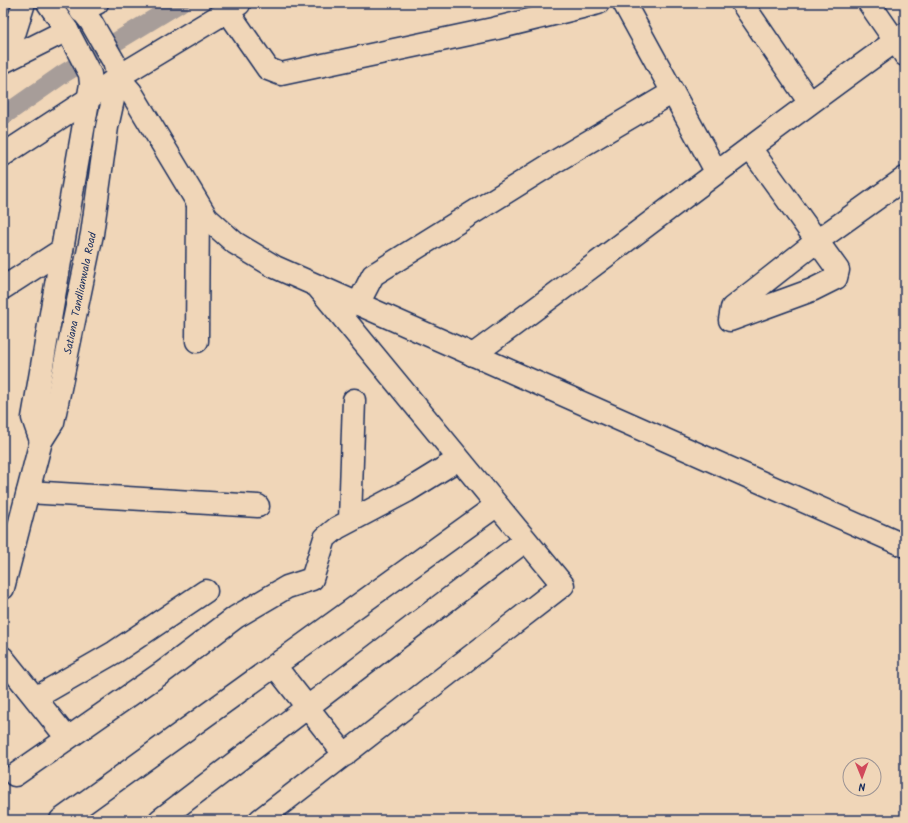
<svg xmlns="http://www.w3.org/2000/svg" width="908" height="823" font-family="Kalam,sans-serif">
  <style>
    .lines { fill: none; stroke-linecap: round; stroke-linejoin: round }
    .canal { stroke: #a79d99; stroke-width: 19 }
    .minor-casing { stroke: #1b2f5e; stroke-width: 25 }
    .major-casing { stroke: #1b2f5e; stroke-width: 25 }
    .minor { stroke: #f0d6b8; stroke-width: 22 }
    .major { stroke: #f0d6b8; stroke-width: 22 }
    .labels { text-anchor: middle; stroke-width: 4; stroke-linejoin: round; paint-order: stroke }
    .street-label { font-size: 11px; fill: #1b2f5e; stroke: #f0d6b8 }
  </style>
  <rect width="100%" height="100%" fill="#f0d6b8"/>
  <filter id="ink" filterUnits="userSpaceOnUse"><feTurbulence type="fractalNoise" baseFrequency=".025" numOctaves="2"/><feDisplacementMap in="SourceGraphic" scale="8" xChannelSelector="R" yChannelSelector="G"/><feConvolveMatrix kernelMatrix="1 2 1 2 8 2 1 2 1" color-interpolation-filters="sRGB"/></filter>
  <g filter="url(#ink)">
    <g class="lines">
      <path class="canal" d="M3,116L63,74L180,3"/>
      <g class="minor-casing">
        <path id="minor" d="M624,3L717,173
          M742,3L810,103
          M869,3L905,55
          M227,10L268,69L281,74L493,29L598,3
          M81,11L97,3
          M750,148L838,270L836,278L812,290L730,320L732,308L817,241L905,178
          M3,155L87,100L118,77L239,4
          M3,288L62,250
          M358,304L373,275L556,161L673,92
          M197,341L198,204
          M473,355C618,249 759,138 905,34
          M28,492L258,506
          M350,520L354,400
          M3,658L67,738
          M275,666L345,755
          M35,698L115,652L206,591
          M15,775L163,672L236,617L287,587L312,579L325,538L337,528L407,491L459,459
          M61,820L497,505
          M160,820L526,540
          M260,820L563,585L317,286"/>
      </g>
      <g class="major-casing">
        <g id="major">
          <path d="M6,60L24,3"/>
          <path d="M3,62L67,30"/>
          <path d="M118,77L131,92L207,218L235,243L275,267L905,546"/>
          <path d="M41,441L33,418L62,250L91,84L90,74L67,30L48,3"/>
          <path id="s1" d="M3,588L41,441L53,422L92,234L107,127L118,77L114,62L91,22L76,3"/>
        </g>
      </g>
      <use href="#minor" class="minor"/>
      <use href="#major" class="major"/>
    </g>
  </g>
  <g class="labels">
    <g class="street-label">
      <text dy="4" stroke="none"><textPath href="#s1" startOffset="306">Satiana Tandlianwala Road</textPath></text>
    </g>
  </g>
  <rect width="908" height="823" fill="none" stroke="#f0d6b8" stroke-width="16"/>
  <rect x="8" y="8" width="892" height="807" fill="none" stroke="#1b2f5e" stroke-width="1.5" filter="url(#ink)"/>
  <g transform="translate(862 777) rotate(179)"><circle r="19" fill="#f0d6b8" stroke="#9b9394"/>
  <path d="M0-3L7 15L0 10L-7 15Z" fill="#d1495b"/>
  <text y="-6" font-size="11" font-weight="bold" text-anchor="middle" fill="#1b2f5e">N</text>
  </g>
</svg>
